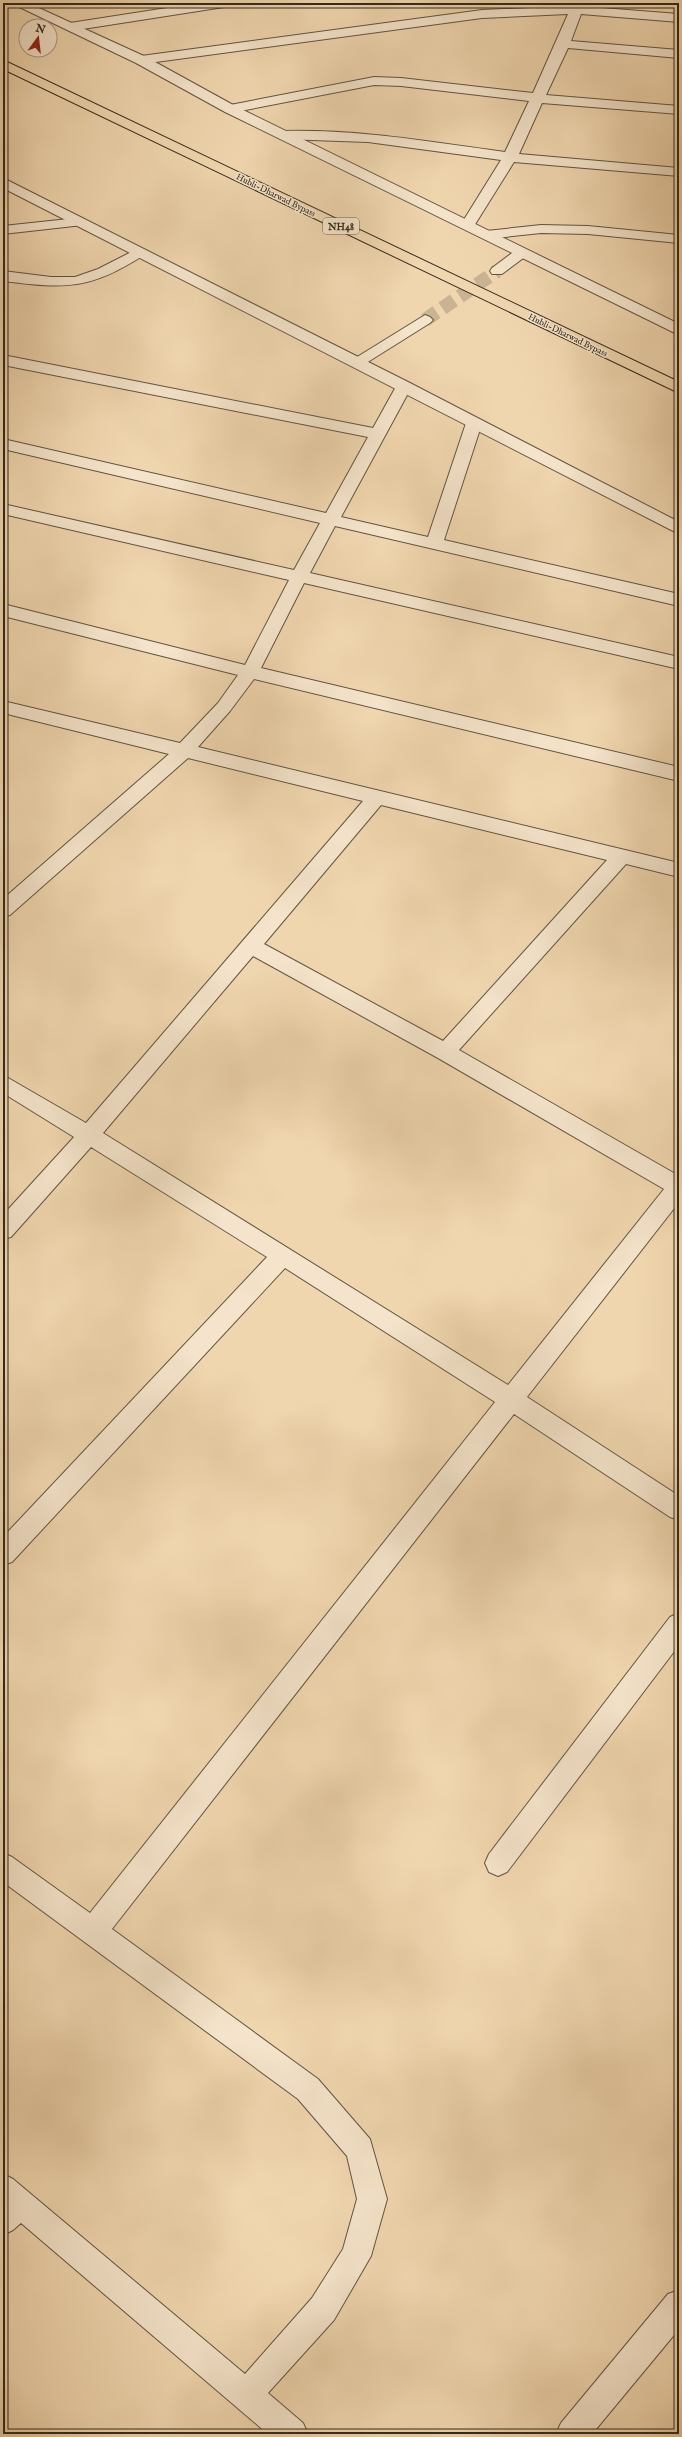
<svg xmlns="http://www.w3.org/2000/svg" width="682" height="2437" font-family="'IM FELL English',serif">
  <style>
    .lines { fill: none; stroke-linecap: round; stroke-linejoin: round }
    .minor-tunnel { stroke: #cab392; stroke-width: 14; stroke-dasharray: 14 7; stroke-linecap: butt }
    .minor-casing { stroke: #625441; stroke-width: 2 }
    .tertiary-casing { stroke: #625441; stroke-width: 2 }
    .trunk-casing { stroke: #32281c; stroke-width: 2 }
    .minor { fill: #f5e4cb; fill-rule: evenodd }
    .tertiary { fill: #f5e4cb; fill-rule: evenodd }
    .trunk { fill: #f0d6af; fill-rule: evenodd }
    .labels { text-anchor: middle; stroke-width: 3; stroke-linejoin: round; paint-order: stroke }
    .far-street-label { font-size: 9px; fill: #32281c; stroke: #f5e4cb }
    .shield { fill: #f5e4cb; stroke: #6c6050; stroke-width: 1 }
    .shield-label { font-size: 10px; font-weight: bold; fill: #32281c }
  </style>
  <rect width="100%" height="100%" fill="#f0d6af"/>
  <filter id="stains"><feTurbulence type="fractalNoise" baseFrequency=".005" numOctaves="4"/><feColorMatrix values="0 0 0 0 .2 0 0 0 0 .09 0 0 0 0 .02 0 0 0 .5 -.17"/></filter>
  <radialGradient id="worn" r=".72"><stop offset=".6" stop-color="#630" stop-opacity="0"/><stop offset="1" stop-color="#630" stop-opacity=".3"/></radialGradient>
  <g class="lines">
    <path class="minor-tunnel" d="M425,320L497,271"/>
    <g class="minor-casing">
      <path id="minor" d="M199,3H230L224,7L70,31L63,27L70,23Z
        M576,6L679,14V22L581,14L571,41L679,50V58L568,48L546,95L679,106V114L542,103L519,154L679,168V176L514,162L474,226L467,230L460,226L501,160L368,142L283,139L276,135L283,131C358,129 431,142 505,152L529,101L401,86L374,85L230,113L223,109L230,105L374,77L401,78L533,93L568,14L482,18L141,64L134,60L141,56L482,10Z
        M78,218L83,219L85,222L83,225L3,234V226Z
        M541,225L588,226L679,235V243L588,234L541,233L486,239L479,235L486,231Z
        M139,248L146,252L144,255C89,290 66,289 3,281V271L51,277H75L98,269Z
        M521,249L528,253L526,256L502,274H492L490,271L492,268L516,250Z
        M425,315L430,317L433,320L430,323L363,365L357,367L349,362Z
        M3,355L373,428L398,383H410L412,386L341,517L428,537L466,423L468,420H480L482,423L444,540L679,594V606L335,526L310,573L679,657V669L304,583L261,668L679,767V781L254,679L230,711L198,747L679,863V877L626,864L459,1050L679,1176V1202L527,1397L679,1496V1520L670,1517L514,1414L112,1929L318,2079L370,2139L387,2199L371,2256L334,2320L268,2393L303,2423L308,2434H268L21,2223L13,2230L3,2235V2174L13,2179L245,2374L312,2298L343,2249L357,2199L347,2156L298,2099L3,1882V1853L12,1857L90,1913L495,1402L285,1268L12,1562L3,1565V1537L267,1257L91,1147L11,1237L3,1239V1215L74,1137L3,1093V1075L86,1123L363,801L188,758L10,915L3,917V899L169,754L3,713V701L180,743L218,703L238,675L3,616V604L245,665L289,580L3,514V504L294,570L320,523L3,449V439L326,513L368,437L3,365ZM381,805L607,860L443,1041L264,944ZM253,956L438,1058L664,1189L508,1385L103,1133Z
        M679,1613V1645L507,1872L498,1876L489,1872L485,1863L489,1854L670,1617Z
        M679,2290V2329L592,2434H556L561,2423L668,2294Z"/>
    </g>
    <g class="tertiary-casing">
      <path id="tertiary" d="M11,3H28L146,57L235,106L679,324V335L225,112L136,63Z
        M3,178L410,383L679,522V534L3,188Z"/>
    </g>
    <g class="trunk-casing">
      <path id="trunk" d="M3,60L679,382V393L3,69Z"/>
    </g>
    <use href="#minor" class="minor"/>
    <use href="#tertiary" class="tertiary"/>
    <use href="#trunk" class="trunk"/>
  </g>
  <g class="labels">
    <g class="far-street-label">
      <text transform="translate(276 195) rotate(26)" y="3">Hubli-Dharwad Bypass</text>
      <text transform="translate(568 335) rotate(26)" y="3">Hubli-Dharwad Bypass</text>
    </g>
    <rect class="shield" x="323" y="218" width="36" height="16" rx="3"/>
    <g class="shield-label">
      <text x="341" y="230">NH48</text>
    </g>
  </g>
  <rect width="682" height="2437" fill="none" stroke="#f0d6af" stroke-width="16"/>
  <rect x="4" y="4" width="674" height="2429" fill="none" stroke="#32281c" stroke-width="2"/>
  <rect x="8" y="8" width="666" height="2421" fill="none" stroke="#32281c"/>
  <g transform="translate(38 38) rotate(15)"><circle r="19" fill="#f5e4cb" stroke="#a79985"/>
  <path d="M0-3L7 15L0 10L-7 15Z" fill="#8f2418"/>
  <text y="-6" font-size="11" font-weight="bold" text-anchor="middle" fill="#32281c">N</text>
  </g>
  <rect width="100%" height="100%" filter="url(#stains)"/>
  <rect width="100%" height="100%" fill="url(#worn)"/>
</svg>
